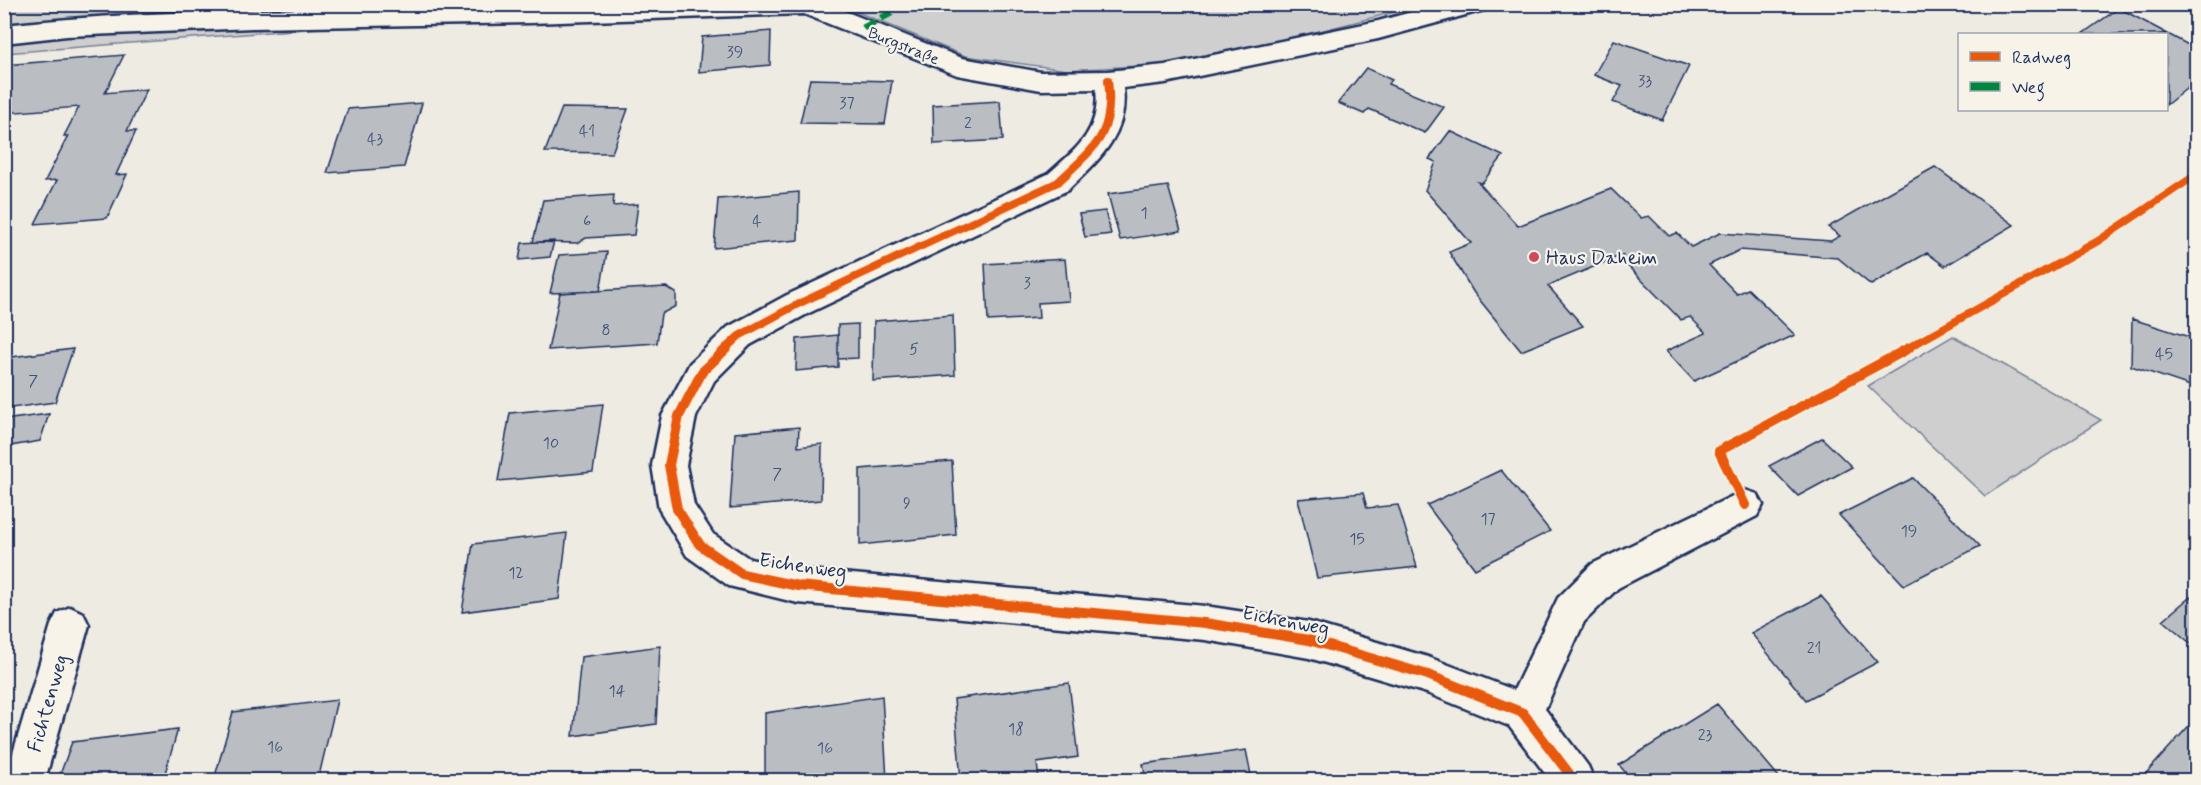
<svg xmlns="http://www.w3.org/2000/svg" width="2201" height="785" font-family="Mynerve,sans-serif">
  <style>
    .green { fill: #cfcfcf; stroke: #757f96; stroke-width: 1.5 }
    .building { fill: #babdc2; stroke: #1b2f5e; stroke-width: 1.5 }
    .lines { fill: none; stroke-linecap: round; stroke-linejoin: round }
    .street-casing { stroke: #1b2f5e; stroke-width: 5 }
    .street { fill: #f7f3e8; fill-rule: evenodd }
    .quiet { stroke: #00873e; stroke-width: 7; stroke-dasharray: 13 7; stroke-linecap: butt }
    .cycleway-far1-casing { stroke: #f7f3e8; stroke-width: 10 }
    .cycleway-casing { stroke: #f7f3e8; stroke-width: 14 }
    .cycleway-far1 { stroke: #e8590c; stroke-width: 8 }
    .cycleway { stroke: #e8590c; stroke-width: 10 }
    .poi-dot { fill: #d1495b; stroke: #f7f3e8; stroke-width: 2 }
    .labels { text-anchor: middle; stroke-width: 4.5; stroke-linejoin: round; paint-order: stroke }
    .far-street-label { font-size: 16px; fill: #1b2f5e; stroke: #f7f3e8 }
    .number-label { font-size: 16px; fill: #435277 }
    .poi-label { font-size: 20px; fill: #1b2f5e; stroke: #f7f3e8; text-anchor: start }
    .street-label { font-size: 20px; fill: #1b2f5e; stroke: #f7f3e8 }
  </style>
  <rect width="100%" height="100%" fill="#eeebe2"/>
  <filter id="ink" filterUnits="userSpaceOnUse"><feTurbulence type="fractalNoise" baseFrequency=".0167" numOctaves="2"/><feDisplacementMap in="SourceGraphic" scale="12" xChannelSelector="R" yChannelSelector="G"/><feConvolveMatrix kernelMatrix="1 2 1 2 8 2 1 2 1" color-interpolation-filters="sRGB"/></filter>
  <g filter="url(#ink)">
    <path class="green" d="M5,5H609L5,53Z
      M840,5H1422L1194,63L1067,70L965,56Z
      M1953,336L2101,420L1985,496L1868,386Z"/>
    <path class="building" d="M2119,8L2196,49V81L2166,105V34H2082Z
      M771,31L770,65L699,72L702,37Z
      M1614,40L1689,66L1662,120L1613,102L1622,86L1594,75Z
      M124,55L105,93L147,89L127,131H136L116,175L127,174L107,218L35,224L57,180L45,181L68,136H64L79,107L4,113V65Z
      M1366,68L1392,80L1388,84L1444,107L1425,133L1369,109L1364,114L1338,103Z
      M810,79L892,81L885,124L800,123Z
      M1000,101L1003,140L934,144L933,105Z
      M422,103L404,167L327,173L348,109Z
      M562,108L628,109L612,153L545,152Z
      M1450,131L1503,156L1482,183L1478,182L1518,226L1611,189L1641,218L1649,216L1669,236L1677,233L1691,247L1720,233L1831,241L1840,236L1828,227L1935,167L2014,225L1945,266L1927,253L1871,285L1838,258L1740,250L1709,265L1737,294L1748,289L1795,335L1694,381L1666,351L1706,333L1690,317L1681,320L1620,258L1623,256L1622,255L1548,286L1583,326L1521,351L1474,293L1449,252L1471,243L1425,190L1436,162L1429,159Z
      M1168,186L1181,231L1120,240L1108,194Z
      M799,192L798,240L714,248L718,199Z
      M614,195L613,206L638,204L634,235L586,238L578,243L533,242L543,200Z
      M1105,211L1111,234L1085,237L1079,214Z
      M554,241L550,257L519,260L522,243Z
      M607,252L600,291L550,293L559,255Z
      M1065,259L1069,301L1038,303L1039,318L988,321L985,264Z
      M666,287L676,293V306L661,314L657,343L548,350L560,293Z
      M953,315L955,375L873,381L874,321Z
      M2132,319L2196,339V388L2131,366Z
      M858,324V358L838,359V325Z
      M838,335V367L796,371L797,339Z
      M73,349L55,402L4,409V358Z
      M603,404L593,472L498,481L510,413Z
      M49,414L40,441L4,447V420Z
      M799,427L798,447L822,444L821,500L730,508L735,433Z
      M1822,438L1852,467L1798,496L1769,466Z
      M952,461L956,535L860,545V469Z
      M1501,470L1550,531L1475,569L1427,505Z
      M1913,478L1980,546L1904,585L1839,515Z
      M1363,493L1367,508L1398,505L1417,567L1317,578L1298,499Z
      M567,533L559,599L462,612L473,544Z
      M2196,592V648L2163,620Z
      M1821,596L1878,662L1806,700L1751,633Z
      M660,646L656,724L573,736L581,657Z
      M1069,683L1078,757L1037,763L1039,780H961L954,699Z
      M882,696L887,780H765V713Z
      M337,700L318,780H214L233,712Z
      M1717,704L1779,777L1774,780H1632L1619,765Z
      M2196,718V780H2140Z
      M178,729L163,780H58L72,742Z
      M1246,750L1252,780H1146L1143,764Z"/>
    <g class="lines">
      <g class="street-casing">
        <path id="street" d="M593,4H827L962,58L1041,72L1108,71L1165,65L1378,21L1442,4H1488L1484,10L1378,39L1165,83L1123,88C1129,134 1099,160 1068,190L809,313L750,345L714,381L696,417L686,465L694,505L713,534L750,559L798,569L1205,606L1309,622L1428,657L1514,690L1558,598L1592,564L1745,490L1757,494L1763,505L1757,516L1618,588L1584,622L1545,709L1588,766L1594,780H1550L1509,726L1427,693L1309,658L1205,640L798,603L729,586L687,556L659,509L652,465L662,416L690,363L728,327L787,295L1048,174C1076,149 1101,131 1096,89L1041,90L957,75L804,14L530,23L252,28L67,36L4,43V25C200,4 397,11 593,4Z
          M70,607L83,613L89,625L45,780H5L51,625L57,613Z"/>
      </g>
      <use href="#street" class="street"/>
      <path class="quiet" d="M803,4L807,6
        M863,28L908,4"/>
      <g class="cycleway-far1-casing">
        <path id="cycleway-far1" d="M725,349L739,336L798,304L1058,182C1095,147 1115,135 1108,80
          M1906,349L2098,241L2196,175"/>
      </g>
      <g class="cycleway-casing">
        <path id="cycleway" d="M727,348L702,372L679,416L669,465L677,509L700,545L742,574L798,586L1205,623L1309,640L1428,675L1523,713L1574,780
          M1745,505L1719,451L1909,348"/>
      </g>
      <use href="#cycleway-far1" class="cycleway-far1"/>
      <use href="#cycleway" class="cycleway"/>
    </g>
  </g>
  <circle class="poi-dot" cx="1534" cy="257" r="6"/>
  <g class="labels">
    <g class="far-street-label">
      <text transform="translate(904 45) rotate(22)" y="6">Burgstraße</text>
    </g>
    <g class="number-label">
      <text x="735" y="57">39</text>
      <text x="1645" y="86">33</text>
      <text x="847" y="108">37</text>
      <text x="968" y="128">2</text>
      <text x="587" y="136">41</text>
      <text x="375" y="144">43</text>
      <text x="1144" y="218">1</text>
      <text x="587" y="226">6</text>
      <text x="757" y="226">4</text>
      <text x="1027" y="288">3</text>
      <text x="606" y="335">8</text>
      <text x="914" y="354">5</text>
      <text x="2164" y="359">45</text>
      <text x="33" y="386">7</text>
      <text x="551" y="448">10</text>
      <text x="777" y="479">7</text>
      <text x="907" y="508">9</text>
      <text x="1488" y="524">17</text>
      <text x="1909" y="536">19</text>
      <text x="1357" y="544">15</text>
      <text x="516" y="578">12</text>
      <text x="1814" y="653">21</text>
      <text x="617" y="696">14</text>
      <text x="1016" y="734">18</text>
      <text x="1705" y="740">23</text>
      <text x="275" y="752">16</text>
      <text x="825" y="753">16</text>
    </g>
    <g class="poi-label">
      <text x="1546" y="264">Haus Daheim</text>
    </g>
    <g class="street-label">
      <text transform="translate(803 565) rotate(8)" y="7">Eichenweg</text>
      <text transform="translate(1286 620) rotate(11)" y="7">Eichenweg</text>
      <text transform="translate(47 703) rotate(-74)" y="7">Fichtenweg</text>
    </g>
  </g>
  <rect width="2201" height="785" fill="none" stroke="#f7f3e8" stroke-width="24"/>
  <rect x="12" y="12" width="2177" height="761" fill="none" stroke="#1b2f5e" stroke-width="2" filter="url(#ink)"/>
  <rect x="1958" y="33" width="210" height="78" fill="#f7f3e8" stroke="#9fa5b1" stroke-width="1.5"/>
  <rect x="1970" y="52" width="30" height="9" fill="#e8590c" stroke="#9fa5b1" stroke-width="1.5"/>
  <text x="2012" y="63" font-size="18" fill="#1b2f5e">Radweg</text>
  <rect x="1970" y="82" width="30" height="9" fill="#00873e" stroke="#9fa5b1" stroke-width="1.5"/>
  <text x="2012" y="93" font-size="18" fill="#1b2f5e">Weg</text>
</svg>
